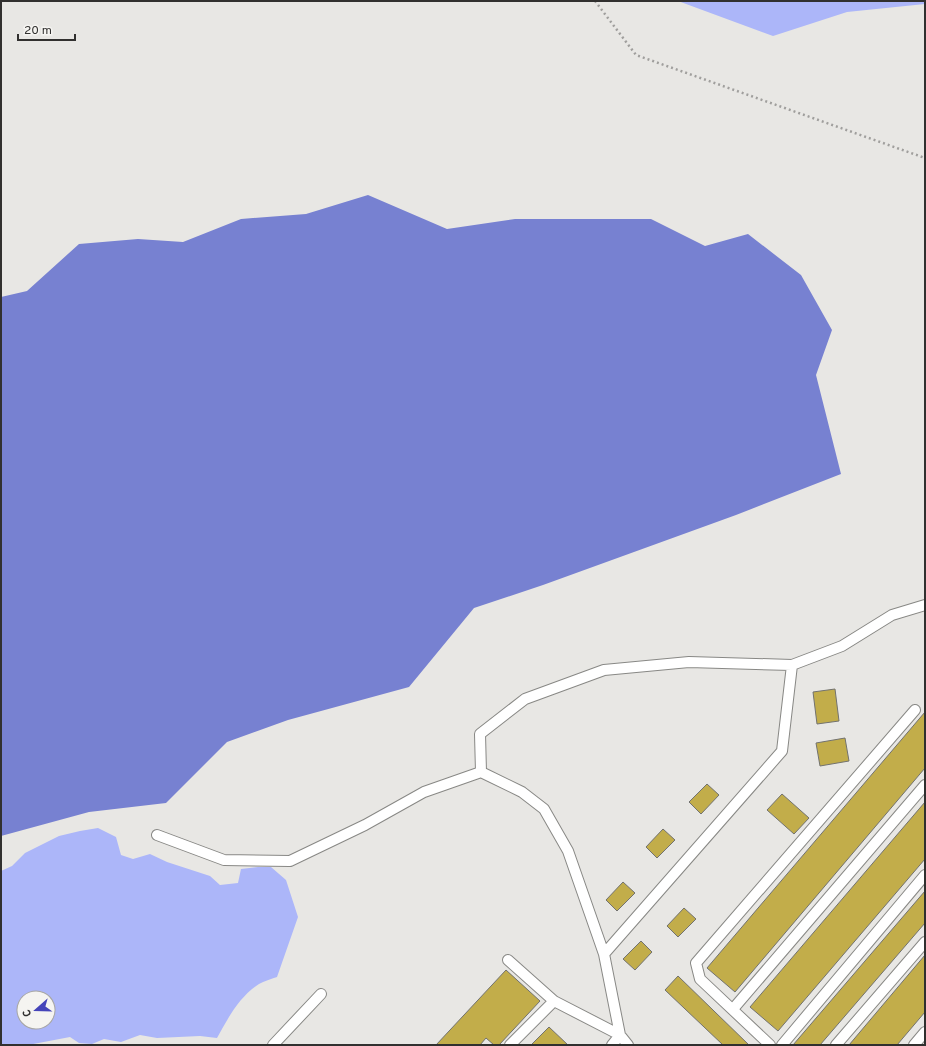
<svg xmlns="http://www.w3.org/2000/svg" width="926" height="1046" font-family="Overpass,sans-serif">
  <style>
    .green { fill: #acb6f9; fill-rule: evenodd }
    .water { fill: #7781d1 }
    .building { fill: #c2ad4a; stroke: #72726f }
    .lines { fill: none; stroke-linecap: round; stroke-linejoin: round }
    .service-casing { stroke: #888885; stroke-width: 12 }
    .path { stroke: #a09f9d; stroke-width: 2.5; stroke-dasharray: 2 3; stroke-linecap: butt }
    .service { stroke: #fff; stroke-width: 10 }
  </style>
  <rect width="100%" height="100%" fill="#e8e7e4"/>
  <path class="green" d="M678,1H925V4L847,12L773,36Z
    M98,828L116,837L121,855L133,859L150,854L167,862L210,876L220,885L238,883L241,869L258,867H271L286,880L298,917L277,977C271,979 264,981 259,984C239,997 228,1018 217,1038L200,1036L157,1038L140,1035L121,1042L104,1039L92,1044L79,1043L70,1037L28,1045H1V871L12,866L25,853L59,836L80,831ZM24,998H48V1022H24Z"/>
  <path class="water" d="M368,195L447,229L515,219H651L705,246L748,234L801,275L832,330L816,375L841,474L736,515L543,585L474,608L409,687L288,720L227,742L166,803L89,812L1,836V297L27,291L79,244L138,239L183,242L241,219L306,214Z"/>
  <path class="building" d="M835,689L839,721L817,724L813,692Z
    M925,712V768L735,992L707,968Z
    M845,738L849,761L820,766L816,743Z
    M707,784L719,795L701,814L689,802Z
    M782,794L809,818L794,834L767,810Z
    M925,802V859L778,1031L750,1007Z
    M663,829L675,840L657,858L646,847Z
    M623,882L635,893L617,911L606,900Z
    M925,891V923L820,1045H793Z
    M684,908L696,919L678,937L667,926Z
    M641,941L652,952L635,970L623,959Z
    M925,955V1012L897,1045H849Z
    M506,970L540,1001L499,1045H494L486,1038L480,1045H436Z
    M678,976L749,1045H723L665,990Z
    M549,1027L568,1045H531Z"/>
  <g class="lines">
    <g class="service-casing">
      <path id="service" d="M792,665L842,646L892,615L925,605
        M481,772L480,734L525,699L604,670L689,662L792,665L782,751L604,954
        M157,835L224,860L290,861L365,825L424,792L481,772L522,792L544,809L568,851L604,954L620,1035L628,1045
        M508,960L554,1001
        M733,1009L925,785
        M273,1045L321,994
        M510,1045L554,1001L620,1035L612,1045
        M770,1045L700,979L696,963L915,710
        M782,1045L925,875
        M836,1045L925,942
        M914,1045L925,1032"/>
    </g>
    <path class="path" d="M595,1L636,55L925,158"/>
    <use href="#service" class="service"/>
  </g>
  <rect width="926" height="1046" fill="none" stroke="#31302f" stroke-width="4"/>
  <g transform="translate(36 1010) rotate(250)"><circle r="19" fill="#f5f4f1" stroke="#a7a6a3"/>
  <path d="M0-3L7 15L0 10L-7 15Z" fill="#4544b9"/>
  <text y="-6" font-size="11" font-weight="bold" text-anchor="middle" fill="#31302f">С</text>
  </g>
  <path d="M18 34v6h57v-6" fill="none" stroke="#31302f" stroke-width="2"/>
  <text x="24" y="34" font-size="12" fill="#31302f" stroke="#f5f4f1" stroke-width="3" paint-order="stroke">20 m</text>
</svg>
